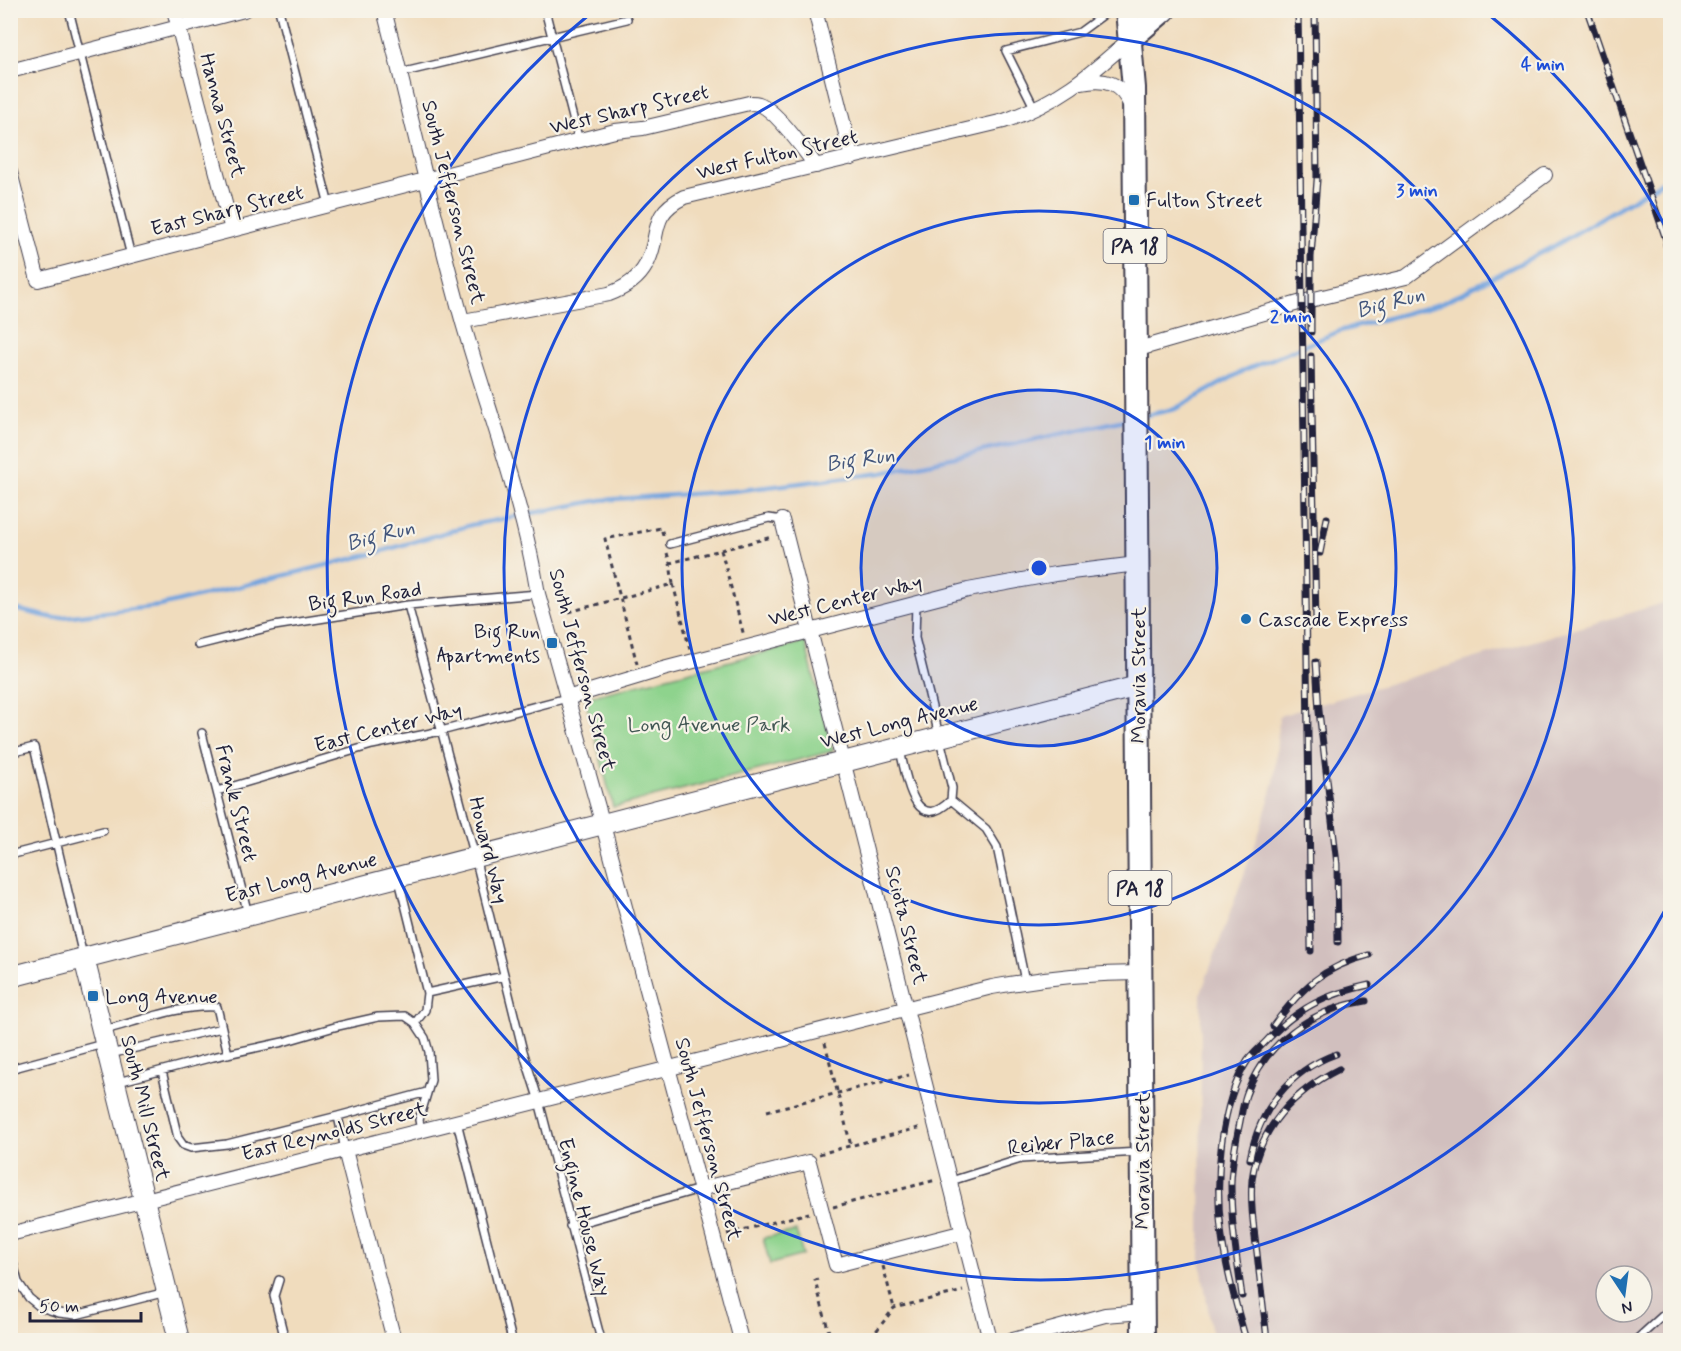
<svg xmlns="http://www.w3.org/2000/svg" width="1681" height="1351" font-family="Mynerve,sans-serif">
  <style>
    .industrial { fill: #d1bfbe; fill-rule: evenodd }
    .green { fill: #8ed38d; stroke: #587a64; stroke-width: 1.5 }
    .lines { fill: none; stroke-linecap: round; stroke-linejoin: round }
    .stream { stroke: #74a4de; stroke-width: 4.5 }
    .lane-casing { stroke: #413e4e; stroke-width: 10 }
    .street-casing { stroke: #413e4e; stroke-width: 16 }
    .secondary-casing { stroke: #413e4e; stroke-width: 22 }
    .primary-casing { stroke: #413e4e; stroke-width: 26 }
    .path { stroke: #413e4e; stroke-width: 3; stroke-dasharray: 4.5 4.5; stroke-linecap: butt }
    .lane { stroke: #fff; stroke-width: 7 }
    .street { stroke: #fff; stroke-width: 14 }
    .secondary { stroke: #fff; stroke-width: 20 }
    .primary { stroke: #fff; stroke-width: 22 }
    .rail-casing { stroke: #22223b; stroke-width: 7 }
    .rail { stroke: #f7f3e8; stroke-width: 4.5; stroke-dasharray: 14; stroke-linecap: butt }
    .ring { fill: none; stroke: #1d4ed8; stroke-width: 3 }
    .poi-dot { fill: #1f6fb2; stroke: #f7f3e8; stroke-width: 2 }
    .labels { text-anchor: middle; stroke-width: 4.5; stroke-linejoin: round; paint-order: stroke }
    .shield { fill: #f7f3e8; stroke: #62616f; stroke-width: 1.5 }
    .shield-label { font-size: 20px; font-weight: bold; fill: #22223b }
    .street-label { font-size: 21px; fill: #22223b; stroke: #f7f3e8 }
    .poi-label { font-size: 21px; fill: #22223b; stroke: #f7f3e8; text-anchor: start }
    .park-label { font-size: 21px; fill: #425754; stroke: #f7f3e8 }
    .water-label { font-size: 22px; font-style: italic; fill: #43567c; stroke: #f7f3e8 }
    .centre { fill: #1d4ed8; stroke: #f7f3e8; stroke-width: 3 }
    .ring-label { font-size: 18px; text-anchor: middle; font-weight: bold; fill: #1d4ed8; stroke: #f7f3e8; stroke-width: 4.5; stroke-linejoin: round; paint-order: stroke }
  </style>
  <rect width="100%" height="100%" fill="#f7f3e8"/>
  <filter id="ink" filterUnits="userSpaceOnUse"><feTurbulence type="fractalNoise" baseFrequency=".0167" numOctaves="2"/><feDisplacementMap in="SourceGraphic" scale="12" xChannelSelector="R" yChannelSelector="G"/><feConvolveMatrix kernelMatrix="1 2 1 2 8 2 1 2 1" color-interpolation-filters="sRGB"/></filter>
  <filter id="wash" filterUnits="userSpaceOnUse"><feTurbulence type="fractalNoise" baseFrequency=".008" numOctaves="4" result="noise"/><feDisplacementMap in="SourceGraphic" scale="24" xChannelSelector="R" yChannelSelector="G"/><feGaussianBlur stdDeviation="1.35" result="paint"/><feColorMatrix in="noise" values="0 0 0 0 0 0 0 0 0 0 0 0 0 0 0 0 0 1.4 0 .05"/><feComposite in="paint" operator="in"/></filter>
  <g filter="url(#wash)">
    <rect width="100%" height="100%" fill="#f0dcbd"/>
    <path class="industrial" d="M1670,601V1340H1215L1211,1328L1200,1258L1201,993L1260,830L1274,782L1279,716ZM1606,1276H1642V1312H1606Z"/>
    <path class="green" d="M805,642L833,751L613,807L585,698Z
      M796,1231L803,1255L770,1264L763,1238Z"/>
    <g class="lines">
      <path class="stream" d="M1143,416L1175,409L1245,370L1340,331L1440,304L1556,245L1670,177
        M10,608L54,618L160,606L376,553L471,525L601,500L734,491L882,473L1129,419"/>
    </g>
  </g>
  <g filter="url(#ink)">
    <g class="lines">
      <g class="lane-casing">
        <path id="lane" d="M69,10L131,256
          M279,10L329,205
          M545,10L579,141
          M400,73L627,19
          M1035,109L1006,51L1080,32L1110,10
          M670,544L769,518L782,520
          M408,605L475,857L523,1051L539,1101L601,1340
          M198,645L274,626L408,605L538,594
          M202,733L248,914
          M900,750C906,775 914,837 951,800L952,788L915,638L916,603
          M10,753L34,747L83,956
          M217,791L372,745L441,731L567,698
          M951,800L986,829L997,847L1025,981
          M10,855L103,831
          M399,880L427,993L425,1010L415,1023
          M427,993L504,976
          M105,1030C139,1021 182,1004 217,1007L228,1054
          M110,1054L222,1028
          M10,1069L103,1044
          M162,1071L178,1138L183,1145L191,1148L227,1144L338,1116
          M118,1082L213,1057L283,1042L338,1026L378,1017L405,1016L415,1023L425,1038L429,1052L431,1080L419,1120L421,1130
          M457,1122L512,1340
          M345,1150L338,1116L427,1092
          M951,1181L1021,1159L1139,1152
          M570,1226L700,1189
          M10,1251L18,1282L29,1298L40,1307L59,1313L76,1315L166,1292
          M279,1280L274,1296L285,1340
          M1636,1340L1670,1309"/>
      </g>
      <g class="street-casing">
        <path id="street" d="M174,10L232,230
          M384,10C411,114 434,220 463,323C489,413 523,502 538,594L603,825L741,1340
          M815,10L852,158
          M10,71L244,10
          M1082,83C1105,78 1121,83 1131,106
          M10,172L38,280L615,131L643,128L749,103C752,103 756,103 759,104C776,110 805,151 816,166
          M463,321L609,294C625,288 638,280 646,265C662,236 647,215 684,197L1004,121C1058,102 1088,77 1130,39
          M1135,350L1302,302L1406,277L1545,175
          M782,520L990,1340
          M567,698L663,669L968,590L1055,574L1137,564
          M345,1150L394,1340
          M700,1189L809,1162L836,1265L964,1232
          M10,1234L992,987C1041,978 1090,973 1140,973
          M1013,1340L1105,1315L1143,1312"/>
      </g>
      <g class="secondary-casing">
        <path id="secondary" d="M84,958L179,1340
          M10,977L1138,686"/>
      </g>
      <g class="primary-casing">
        <path id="primary" d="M1127,10L1134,88L1143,1340
          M1130,39L1164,10"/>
      </g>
      <path class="path" d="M721,550L744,636
        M667,553L670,563L772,537
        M673,584L690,650
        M569,612L673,584L670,563
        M637,664L605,539L661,528L664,538
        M825,1043L851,1146
        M767,1111L909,1075
        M819,1154L922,1127
        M833,1207L936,1180
        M727,1234L809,1213
        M883,1266L894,1308
        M818,1279L815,1280L831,1340
        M862,1340L871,1338L894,1308L963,1291"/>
      <use href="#lane" class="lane"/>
      <use href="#street" class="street"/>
      <use href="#secondary" class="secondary"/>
      <use href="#primary" class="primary"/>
      <g class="rail-casing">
        <path id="rail" d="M1298,10L1311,951
          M1587,10L1670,251
          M1666,244L1670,266
          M1311,332V257L1317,180L1315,10
          M1311,356L1316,623
          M1320,553L1327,518
          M1316,662L1319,711L1337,864L1338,942
          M1273,1026C1301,988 1323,967 1369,955
          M1250,1159C1259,1110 1289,1071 1336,1054
          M1242,1296C1237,1259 1231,1223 1231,1186C1231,1168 1235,1148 1238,1131C1241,1119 1242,1107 1246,1095C1265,1042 1312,1009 1366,1001
          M1246,1340C1236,1304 1225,1267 1221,1229C1215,1179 1220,1103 1248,1060C1254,1052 1263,1045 1270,1037C1300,1007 1327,994 1369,985
          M1267,1340C1264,1311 1260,1282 1257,1253C1254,1229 1250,1204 1252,1180C1258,1128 1295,1091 1339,1069"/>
      </g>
      <use href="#rail" class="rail"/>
    </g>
  </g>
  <circle cx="1039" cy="568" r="178" fill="#1d4ed8" fill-opacity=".12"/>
  <g class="ring">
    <circle cx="1039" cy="568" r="178"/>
    <circle cx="1039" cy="568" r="357"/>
    <circle cx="1039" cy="568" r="535"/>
    <path d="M1669 903A713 713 0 1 1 590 14M1488 14A713 713 0 0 1 1669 233"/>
  </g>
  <g class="poi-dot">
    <rect x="1128" y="194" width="12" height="12" rx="3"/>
    <circle cx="1246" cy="619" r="6"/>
    <rect x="546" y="637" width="12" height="12" rx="3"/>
    <rect x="87" y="990" width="12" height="12" rx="3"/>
  </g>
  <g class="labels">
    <g class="shield">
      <rect x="1103.5" y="229" width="63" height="34" rx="4.5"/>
      <rect x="1108.5" y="871" width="63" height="34" rx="4.5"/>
    </g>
    <g class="shield-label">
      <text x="1135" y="253">PA 18</text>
      <text x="1140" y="895">PA 18</text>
    </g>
    <g class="street-label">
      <text transform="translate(629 109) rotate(-13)" y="7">West Sharp Street</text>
      <text transform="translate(223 115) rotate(75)" y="7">Hanna Street</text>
      <text transform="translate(777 154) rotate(-13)" y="7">West Fulton Street</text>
      <text transform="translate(454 202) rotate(76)" y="7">South Jefferson Street</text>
      <text transform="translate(227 210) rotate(-14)" y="7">East Sharp Street</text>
      <text transform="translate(365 596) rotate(-8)" y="7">Big Run Road</text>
      <text transform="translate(845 600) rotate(-14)" y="7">West Center Way</text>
      <text transform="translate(583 670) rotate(75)" y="7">South Jefferson Street</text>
      <text transform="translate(1138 675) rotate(-90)" y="7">Moravia Street</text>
      <text transform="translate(899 722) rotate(-14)" y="7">West Long Avenue</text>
      <text transform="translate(388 727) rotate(-14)" y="7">East Center Way</text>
      <text transform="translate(237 803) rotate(76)" y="7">Frank Street</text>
      <text transform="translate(489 850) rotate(76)" y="7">Howard Way</text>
      <text transform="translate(301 877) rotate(-14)" y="7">East Long Avenue</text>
      <text transform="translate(907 925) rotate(76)" y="7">Sciota Street</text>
      <text transform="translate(146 1108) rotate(76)" y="7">South Mill Street</text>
      <text transform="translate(334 1131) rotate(-14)" y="7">East Reynolds Street</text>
      <text transform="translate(709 1139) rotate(75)" y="7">South Jefferson Street</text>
      <text transform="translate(1061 1142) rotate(-6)" y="7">Reiber Place</text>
      <text transform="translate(1142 1161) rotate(-90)" y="7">Moravia Street</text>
      <text transform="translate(585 1217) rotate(76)" y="7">Engine House Way</text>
    </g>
    <g class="poi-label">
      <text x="1146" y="207">Fulton Street</text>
      <text x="1258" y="626">Cascade Express</text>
      <text x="540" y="638" text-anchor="end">Big Run<tspan x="540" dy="24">Apartments</tspan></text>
      <text x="105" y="1003">Long Avenue</text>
    </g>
    <g class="park-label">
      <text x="709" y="731">Long Avenue Park</text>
    </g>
    <g class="water-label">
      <text transform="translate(1390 301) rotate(-15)" y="8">Big Run</text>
      <text transform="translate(860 458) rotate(-9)" y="8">Big Run</text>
      <text transform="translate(380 534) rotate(-15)" y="8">Big Run</text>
    </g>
  </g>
  <circle cx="1039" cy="568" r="9" class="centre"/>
  <g class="ring-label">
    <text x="1543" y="70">4 min</text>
    <text x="1417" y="196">3 min</text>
    <text x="1291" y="322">2 min</text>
    <text x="1165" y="448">1 min</text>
  </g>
  <rect width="1681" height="1351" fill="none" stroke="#f7f3e8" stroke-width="36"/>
  <g transform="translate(1624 1294) rotate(167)"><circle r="28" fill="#f7f3e8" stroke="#a29fa3" stroke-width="1.5"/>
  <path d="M0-4.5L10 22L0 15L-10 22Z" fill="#1f6fb2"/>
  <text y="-9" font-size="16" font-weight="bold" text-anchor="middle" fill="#22223b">N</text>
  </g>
  <path d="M30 1312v9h111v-9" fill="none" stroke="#22223b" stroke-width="3"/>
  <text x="39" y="1312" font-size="18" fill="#22223b" stroke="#f7f3e8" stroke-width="4.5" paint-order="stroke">50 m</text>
</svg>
